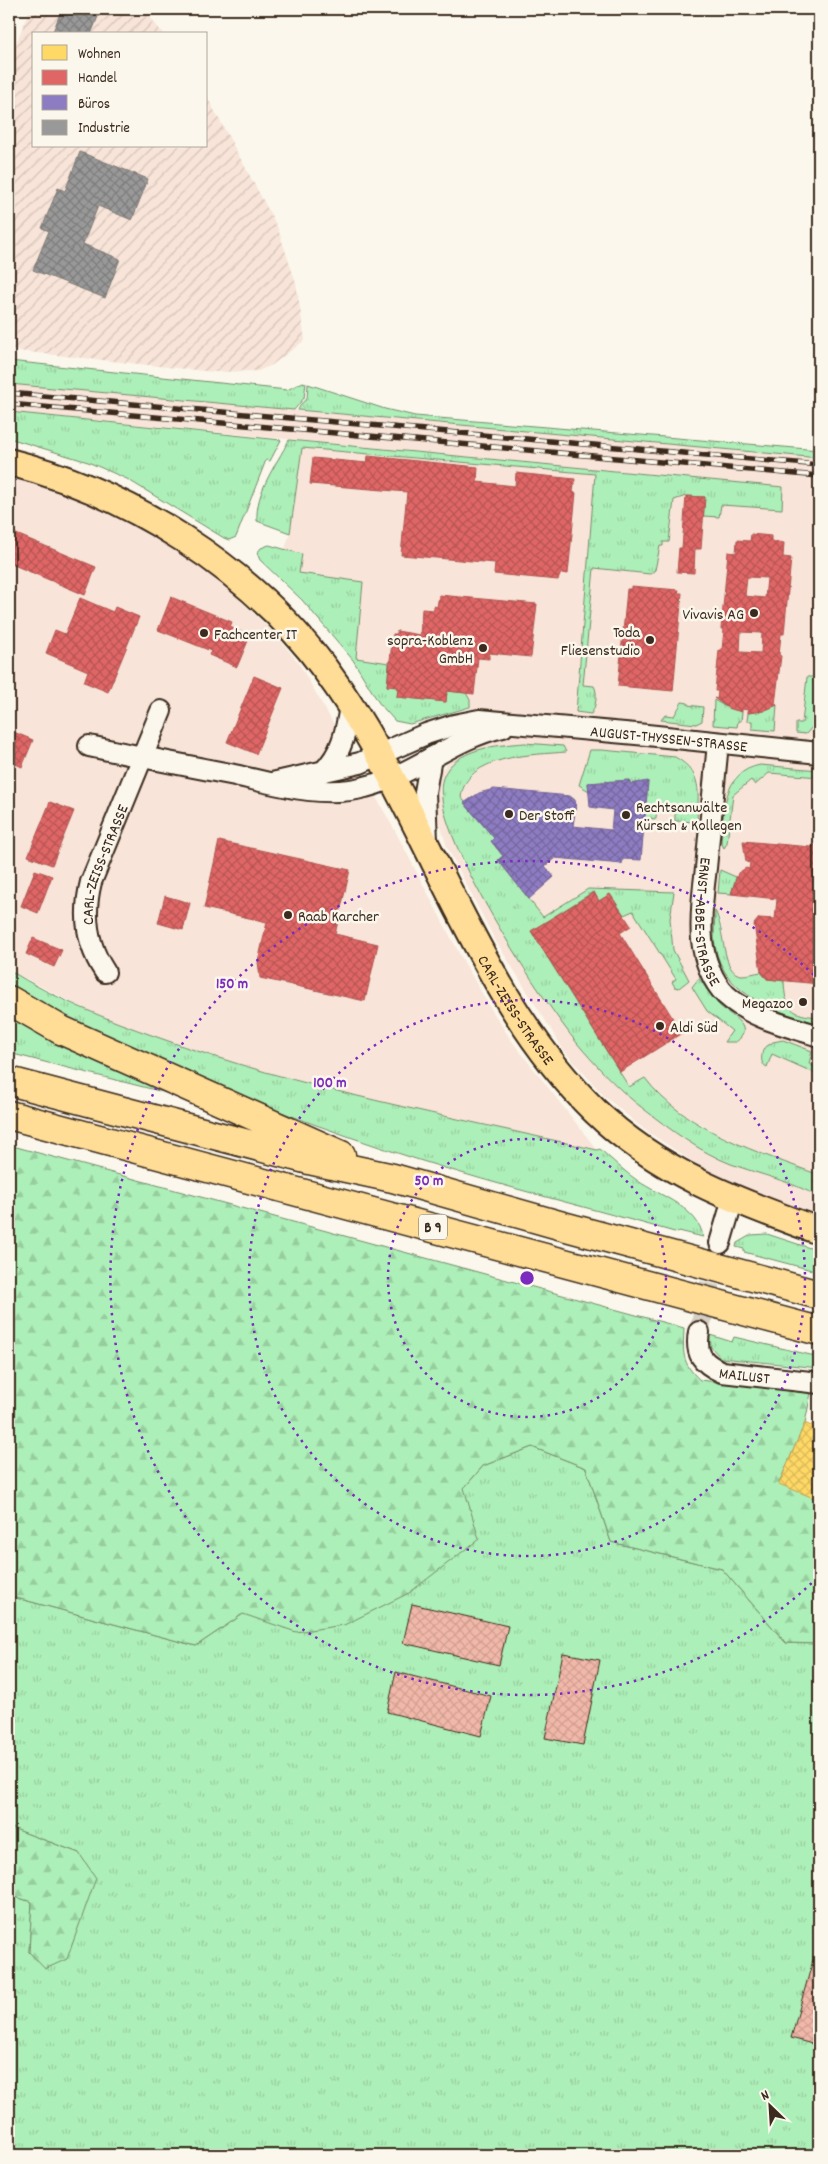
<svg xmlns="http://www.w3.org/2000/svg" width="828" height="2164" font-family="Dekko,sans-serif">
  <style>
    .built { fill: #f8e4d8; fill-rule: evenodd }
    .industrial { fill: url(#industrial-furrows) }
    .grass { fill: url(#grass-tufts); stroke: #748c6b }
    .forest { fill: url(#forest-firs); stroke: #748c6b }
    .homes { fill: url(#homes-cross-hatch); stroke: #c4a450 }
    .shops { fill: url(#shops-cross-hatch); stroke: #ae5450; fill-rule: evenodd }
    .offices { fill: url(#offices-cross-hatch); stroke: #756392 }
    .industry { fill: url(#industry-cross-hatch); stroke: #7d7874 }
    .building { fill: url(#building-cross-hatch); stroke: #3b2a1e }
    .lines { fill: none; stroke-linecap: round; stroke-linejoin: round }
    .minor-tunnel { stroke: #d5cec3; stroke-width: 20; stroke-dasharray: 20 10; stroke-linecap: butt }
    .minor-casing { stroke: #3b2a1e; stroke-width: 24 }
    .major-casing { stroke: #3b2a1e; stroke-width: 30 }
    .highway-casing { stroke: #3b2a1e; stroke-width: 31 }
    .minor { stroke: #fbf7ec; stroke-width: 20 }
    .major { stroke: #ffdd96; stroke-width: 26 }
    .highway { stroke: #ffdd96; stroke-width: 28 }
    .rail-casing { stroke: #3b2a1e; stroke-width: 5.5 }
    .rail { stroke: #fbf7ec; stroke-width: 4; stroke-dasharray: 11; stroke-linecap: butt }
    .ring { fill: none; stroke: #7b2cbf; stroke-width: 2.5; stroke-dasharray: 2.5 5 }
    .poi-dot { fill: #3b2a1e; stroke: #fbf7ec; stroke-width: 2 }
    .labels { text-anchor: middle; stroke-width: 5; stroke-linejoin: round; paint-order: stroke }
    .shield { fill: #fbf7ec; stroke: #75685c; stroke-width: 1 }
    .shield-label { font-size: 15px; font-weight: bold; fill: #3b2a1e }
    .poi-label { font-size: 16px; fill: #3b2a1e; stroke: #fbf7ec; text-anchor: start }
    .street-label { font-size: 16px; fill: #3b2a1e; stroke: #fbf7ec }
    .centre { fill: #7b2cbf; stroke: #fbf7ec; stroke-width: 2.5 }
    .ring-label { font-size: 15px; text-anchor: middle; font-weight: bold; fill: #7b2cbf; stroke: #fbf7ec; stroke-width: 5; stroke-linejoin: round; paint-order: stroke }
  </style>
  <defs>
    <pattern id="industrial-furrows" width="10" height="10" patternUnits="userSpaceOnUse" patternTransform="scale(1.25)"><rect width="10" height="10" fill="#f8e4d8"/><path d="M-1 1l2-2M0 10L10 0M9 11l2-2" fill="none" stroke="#d6c4b9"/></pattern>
    <pattern id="grass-tufts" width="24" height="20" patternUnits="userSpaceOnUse" patternTransform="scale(1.25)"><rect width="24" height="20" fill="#adefb8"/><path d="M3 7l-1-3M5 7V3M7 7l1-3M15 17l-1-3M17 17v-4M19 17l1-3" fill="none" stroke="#96cd9e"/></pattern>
    <pattern id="forest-firs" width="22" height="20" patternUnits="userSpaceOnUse" patternTransform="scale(1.25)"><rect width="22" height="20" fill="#adefb8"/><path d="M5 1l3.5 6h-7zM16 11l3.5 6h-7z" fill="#96cd9e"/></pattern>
    <pattern id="homes-cross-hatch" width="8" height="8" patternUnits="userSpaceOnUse" patternTransform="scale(1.25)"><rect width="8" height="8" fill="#ffd966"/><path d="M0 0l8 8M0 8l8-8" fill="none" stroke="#dbba58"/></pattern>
    <pattern id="shops-cross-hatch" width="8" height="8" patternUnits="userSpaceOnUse" patternTransform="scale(1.25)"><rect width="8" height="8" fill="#e06666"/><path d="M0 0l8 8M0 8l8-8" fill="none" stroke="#b75453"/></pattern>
    <pattern id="offices-cross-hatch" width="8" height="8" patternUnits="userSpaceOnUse" patternTransform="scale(1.25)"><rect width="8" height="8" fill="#8e7cc3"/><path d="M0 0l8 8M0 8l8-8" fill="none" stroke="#75669e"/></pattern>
    <pattern id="industry-cross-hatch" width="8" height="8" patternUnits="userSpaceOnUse" patternTransform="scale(1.25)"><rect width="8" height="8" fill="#999"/><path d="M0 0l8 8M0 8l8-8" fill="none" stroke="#7e7d7c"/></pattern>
    <pattern id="building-cross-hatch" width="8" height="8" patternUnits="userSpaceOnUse" patternTransform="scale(1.25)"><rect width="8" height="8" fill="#f1b8a9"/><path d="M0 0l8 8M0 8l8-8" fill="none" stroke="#d09e91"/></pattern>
  </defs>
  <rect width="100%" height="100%" fill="#fbf7ec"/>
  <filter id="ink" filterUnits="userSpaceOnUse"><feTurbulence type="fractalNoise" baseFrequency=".02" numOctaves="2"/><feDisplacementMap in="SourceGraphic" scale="10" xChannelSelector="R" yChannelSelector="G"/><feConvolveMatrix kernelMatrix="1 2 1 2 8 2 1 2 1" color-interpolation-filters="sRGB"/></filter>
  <g filter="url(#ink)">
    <path class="built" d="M9,384L819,458V677H807L802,724L796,723V733L819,719V730L809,739L819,741V770L760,765L752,766L740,773L734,778L731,804L733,795L738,791L751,780L755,785L769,773L819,777V1017L801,1016L794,1013L784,999L783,981L740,976L734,973L725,957L722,929L720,918L716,912L714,943L736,987L765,1006L819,1024V1068L809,1064L773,1042L763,1049L761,1060L772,1054L819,1075V1175L743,1147L713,1131L683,1114L655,1092L645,1078L629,1087L531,931L594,892L610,894L624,915L633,910L676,979L679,988L689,980L673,950L670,919L673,892L588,889L543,917L498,860L491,841L461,797L462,789L467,782L477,771L490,763L563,746L525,743L482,749L443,777L440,786L441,797L461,860L532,980L582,1049L608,1077L644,1109L699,1147L730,1163L782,1179L819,1197V1215L736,1185L695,1163L645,1130L604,1096L565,1052L494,938L447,847L434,804L435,776L458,754L479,745L470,707V700L447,692L446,702L397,697L356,658L299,573L302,554L285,549L290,533L302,448L595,474L576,712L591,714L583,685L594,568L650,574L660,546L663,541H669L674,500L686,496L705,497L719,517L721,505L782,509L783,487L9,412ZM680,703L687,705L696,724L665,715L674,716ZM590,750H602L675,757L683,761L696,776L699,786L697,822L675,821V806L657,804L656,819L648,781L630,784V780L588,783V790L579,785ZM699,978L720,1006L739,1019L732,1031L707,1011Z
      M9,473L90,500L158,537L216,577L275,634L298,662L393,827L460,955L491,1009L511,1040L597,1150L358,1097L209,1056L96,1015L9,970Z"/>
    <path class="industrial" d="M30,9H144L163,34H34V146H206V95L277,226L296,283L305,340L272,365L258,371L214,372L9,350V61Z"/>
    <path class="grass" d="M9,361L287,390L303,382L306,383L304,398L294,410L9,384Z
      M308,384L385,409L415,416L819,450V458L298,410L301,404L307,399Z
      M9,412L281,440L270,461L266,460L236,537L229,540L224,538L127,479L88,462L9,438Z
      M289,440L783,487L782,509L721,505L719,517L703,516L705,497L686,496L674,500L669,542H663V546H660L655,570L650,574L594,568L583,685L594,686C598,692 596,708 591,714L576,712L595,474L302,448L290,533L257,521C255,492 276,465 289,440Z
      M269,545L302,554L299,573L363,582L356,658L389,663L387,686L398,687L397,697L446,702L447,691L466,693L470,700V707L410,724L395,721L379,703L353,660L302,600L260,560L257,553L261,548Z
      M807,677H819V719L806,734L796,733V723H802Z
      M714,700L728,708L742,712L741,721H738L737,727L713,725Z
      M682,702L688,703V705L703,707L702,721L696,724L661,720L665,715L674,716Z
      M777,705L775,731L752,729V721H747L748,713L763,711Z
      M525,743L563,746L566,752C533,755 466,754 461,797L494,838L491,841L503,856L498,860L543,917L588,889L674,892L670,919L673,950L689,980L679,988L675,987L672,982L676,979L633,911L624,915L610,894L599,901L593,892L531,931L629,1087L645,1078C683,1130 761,1153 819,1175V1197C791,1181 761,1175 731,1164C700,1152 671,1130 645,1110C622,1093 601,1071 582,1049C548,1010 425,826 443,778C454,748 498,745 525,743Z
      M590,750H602L675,757C704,773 698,793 697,822L675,821V806L657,804L656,819L645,818L648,782L630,784V780L588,783L589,791L579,785Z
      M760,765L819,770V777L769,773L755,785L751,780L733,795L727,843L724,848L721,842C724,812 722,772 760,765Z
      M720,870L736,877L731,894L718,893Z
      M715,911C725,926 721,975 742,975C748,975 755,973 761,972L767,979L784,981C785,1009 791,1015 819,1017V1024C777,1011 724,997 715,946C713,935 715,922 715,911Z
      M9,970C55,999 106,1019 157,1037C299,1089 450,1116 597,1150L600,1149C612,1160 625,1172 638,1181C660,1196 699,1208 703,1237L679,1231L678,1233C591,1208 503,1187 416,1159C276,1114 137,1059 9,987Z
      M699,978C705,987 711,996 718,1004C728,1015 757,1026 736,1042H724L732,1031L707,1011L692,987Z
      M9,1013L179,1096L9,1053Z
      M783,1040L812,1051L809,1064L819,1068V1075L772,1054L767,1067C759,1063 762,1056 763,1049L773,1042Z
      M767,1234L819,1251V1272L744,1252V1249L736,1247L737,1243L751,1235Z
      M710,1335L732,1342L734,1337L819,1357V1368L721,1358L710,1346Z
      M532,1447L586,1468L611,1542L722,1569L786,1643L819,1644V2155H9V1895L32,1902L29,1952L79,1853L9,1827V1596L196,1646L243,1614L464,1488L483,1466Z"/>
    <path class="forest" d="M9,1145L684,1328C683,1352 681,1363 700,1380L811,1393L805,1423L779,1483L819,1500V1644L786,1643L722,1569L611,1542L586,1468L532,1447L483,1466L464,1488L479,1539L409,1593L344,1625L296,1632L243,1614L196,1646L9,1596Z
      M9,1827L79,1853L96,1878L67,1959L45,1969L29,1952L32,1902L9,1895Z"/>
    <path class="homes" d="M814,1421L819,1423V1465L816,1472L819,1473V1500L779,1484L805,1423L811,1426Z"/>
    <path class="shops" d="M368,456L478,467L477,482L515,486L516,473L575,479L573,492L576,493L568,574L561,573L558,580L494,574L495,563L401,555L407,492L310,484L313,458L367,463Z
      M686,496L705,497L701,549H695L694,573L677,572L679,548H682Z
      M9,531L96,567L85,595L9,563Z
      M751,534L771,536V541L784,543L783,557L791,558L784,634H781L779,655L781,656L775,704L777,705L763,711L748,713V710L742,709V712L728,708L714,698L717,699L718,691H715L719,650H722L724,629H721L728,552L736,553L737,540L750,541ZM747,577L767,578L765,598L745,596ZM741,632L762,633L761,653L740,652Z
      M631,586L679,590L678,593H682L673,691L618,686L627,589H631Z
      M439,595L537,604L531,657L489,653V659L478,658L474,694L447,691L446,702L397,697L398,687L387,686L393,634H397V631L420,635L422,609L434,610V606L437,607Z
      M171,597L232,622L230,627L250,636L237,667L209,655L211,651L158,630Z
      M80,598L113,612L115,607L139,617L108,692L84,682L88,671L46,653L55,630L65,634Z
      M254,676L283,688L256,754L227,742Z
      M9,730L33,740L22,767L9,761Z
      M50,802L74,811L52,865L28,856Z
      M819,840V984L767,979L761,972L754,924L759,918L775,919L777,899L731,894L738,873L746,868L749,869L750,863L746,862L743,841L811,847Z
      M219,841L350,870L335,934L378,944L365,1001L260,978L258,962L267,922L204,908Z
      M35,870L52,876L38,913L21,906Z
      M594,892L599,901L610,894L631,926L620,933L682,1033L620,1072L531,931Z
      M165,896L190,903L183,930L158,923Z
      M33,938L62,950L54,967L26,954Z"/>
    <path class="offices" d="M630,780V784L648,781L641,860L623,859L622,864L555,858L545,866L554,877L529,899L498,860L503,856L491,841L494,838L464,803L479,793L494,789L570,796L575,800L576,805L573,826L611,830L613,810L590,807L588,783Z"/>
    <path class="industry" d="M62,9H101L91,34H52Z
      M80,152L148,179L132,220L98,206L83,244L120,259L105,298L33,270L49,231L42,228L58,188L65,191Z"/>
    <path class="building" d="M412,1604L508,1626L499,1665L403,1643Z
      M563,1653L600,1660L583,1745L545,1738Z
      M396,1672L491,1696L481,1736L387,1712Z
      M819,1939V2046L791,2038Z"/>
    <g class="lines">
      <path class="minor-tunnel" d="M699,1332L717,1254"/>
      <g class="minor-casing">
        <g id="minor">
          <path id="s1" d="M718,743C714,784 710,826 706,868C703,891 700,916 702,940C704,959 712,981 726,995C751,1018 788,1026 819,1036"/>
          <path d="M89,746C136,756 183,765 230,774C272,783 321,799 365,787C414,775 453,738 503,727"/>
          <path d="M323,772C342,753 346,732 350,706"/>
          <path id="s2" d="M272,783L360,763L426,734L454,725L479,720L647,735L819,753"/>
          <path d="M427,841L425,792L431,758"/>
          <path id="s3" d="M105,972C86,944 83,914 91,882L161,711"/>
          <path d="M720,1243L733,1199"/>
          <path id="s4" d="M699,1332C695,1354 702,1363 722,1372L819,1383"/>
        </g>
      </g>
      <g class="major-casing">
        <g id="major">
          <path id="s5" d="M9,462C129,492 251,569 325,669C368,727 400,793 432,857C477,947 522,1040 595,1111C658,1172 738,1202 819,1231"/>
        </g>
      </g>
      <g class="highway-casing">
        <path id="highway" d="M9,1000L61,1030L341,1155
          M9,1081L309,1160L393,1178L559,1225L819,1295
          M9,1115L819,1331"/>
      </g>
      <use href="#minor" class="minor"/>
      <use href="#major" class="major"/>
      <use href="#highway" class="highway"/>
      <g class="rail-casing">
        <path id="rail" d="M9,393L819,465
          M9,404L819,476"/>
      </g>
      <use href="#rail" class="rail"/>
    </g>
  </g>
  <g class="ring">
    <circle cx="527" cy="1278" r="139"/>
    <circle cx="527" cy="1278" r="278"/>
    <path d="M817 1578A417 417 0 1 1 817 978"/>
  </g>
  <g class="poi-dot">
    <circle cx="754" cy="613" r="5"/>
    <circle cx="204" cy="633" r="5"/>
    <circle cx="650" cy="640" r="5"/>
    <circle cx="483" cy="648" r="5"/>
    <circle cx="509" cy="814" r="5"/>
    <circle cx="626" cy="815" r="5"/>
    <circle cx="288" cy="915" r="5"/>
    <circle cx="803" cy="1002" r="5"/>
    <circle cx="660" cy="1026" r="5"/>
  </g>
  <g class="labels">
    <rect class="shield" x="419" y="1214.5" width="28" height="25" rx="4"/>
    <g class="shield-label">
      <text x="433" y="1232">B 9</text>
    </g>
    <g class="poi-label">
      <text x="744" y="619" text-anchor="end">Vivavis AG</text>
      <text x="640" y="637" text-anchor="end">Toda<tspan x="640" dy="18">Fliesenstudio</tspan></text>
      <text x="214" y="639">Fachcenter IT</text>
      <text x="473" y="645" text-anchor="end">sopra-Koblenz<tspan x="473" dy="18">GmbH</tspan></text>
      <text x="636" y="812">Rechtsanwälte<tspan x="636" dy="18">Kürsch &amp; Kollegen</tspan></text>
      <text x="519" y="820">Der Stoff</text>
      <text x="298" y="921">Raab Karcher</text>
      <text x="793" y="1008" text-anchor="end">Megazoo</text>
      <text x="670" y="1032">Aldi Süd</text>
    </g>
    <g class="street-label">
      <text dy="6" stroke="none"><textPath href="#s2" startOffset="408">AUGUST-THYSSEN-STRASSE</textPath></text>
      <text dy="6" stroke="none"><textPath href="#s3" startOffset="114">CARL-ZEISS-STRASSE</textPath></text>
      <text dy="6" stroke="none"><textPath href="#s1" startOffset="180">ERNST-ABBE-STRASSE</textPath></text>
      <text dy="6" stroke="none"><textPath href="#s5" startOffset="776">CARL-ZEISS-STRASSE</textPath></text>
      <text dy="6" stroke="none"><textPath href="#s4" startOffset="74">MAILUST</textPath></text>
    </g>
  </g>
  <circle cx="527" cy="1278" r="8" class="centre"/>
  <g class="ring-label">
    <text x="232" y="988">150 m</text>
    <text x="330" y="1087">100 m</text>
    <text x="429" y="1185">50 m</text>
  </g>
  <rect width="828" height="2164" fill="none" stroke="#fbf7ec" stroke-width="30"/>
  <rect x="15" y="15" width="798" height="2134" fill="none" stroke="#3b2a1e" stroke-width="2" filter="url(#ink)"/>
  <rect x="32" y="32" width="175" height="115" fill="#fbf7ec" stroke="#aea59a"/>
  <rect x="42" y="45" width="25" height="15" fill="#ffd966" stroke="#aea59a"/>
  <text x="78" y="58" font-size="15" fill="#3b2a1e">Wohnen</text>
  <rect x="42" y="70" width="25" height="15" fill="#e06666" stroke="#aea59a"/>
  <text x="78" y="82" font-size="15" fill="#3b2a1e">Handel</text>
  <rect x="42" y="95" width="25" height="15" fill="#8e7cc3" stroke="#aea59a"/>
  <text x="78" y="108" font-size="15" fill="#3b2a1e">Büros</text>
  <rect x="42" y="120" width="25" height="15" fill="#999999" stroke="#aea59a"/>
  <text x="78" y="132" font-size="15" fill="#3b2a1e">Industrie</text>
  <g transform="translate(770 2106) rotate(335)" stroke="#fbf7ec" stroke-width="4" paint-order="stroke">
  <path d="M0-4L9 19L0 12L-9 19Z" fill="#3b2a1e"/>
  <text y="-8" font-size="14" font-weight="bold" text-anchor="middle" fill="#3b2a1e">N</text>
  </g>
</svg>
